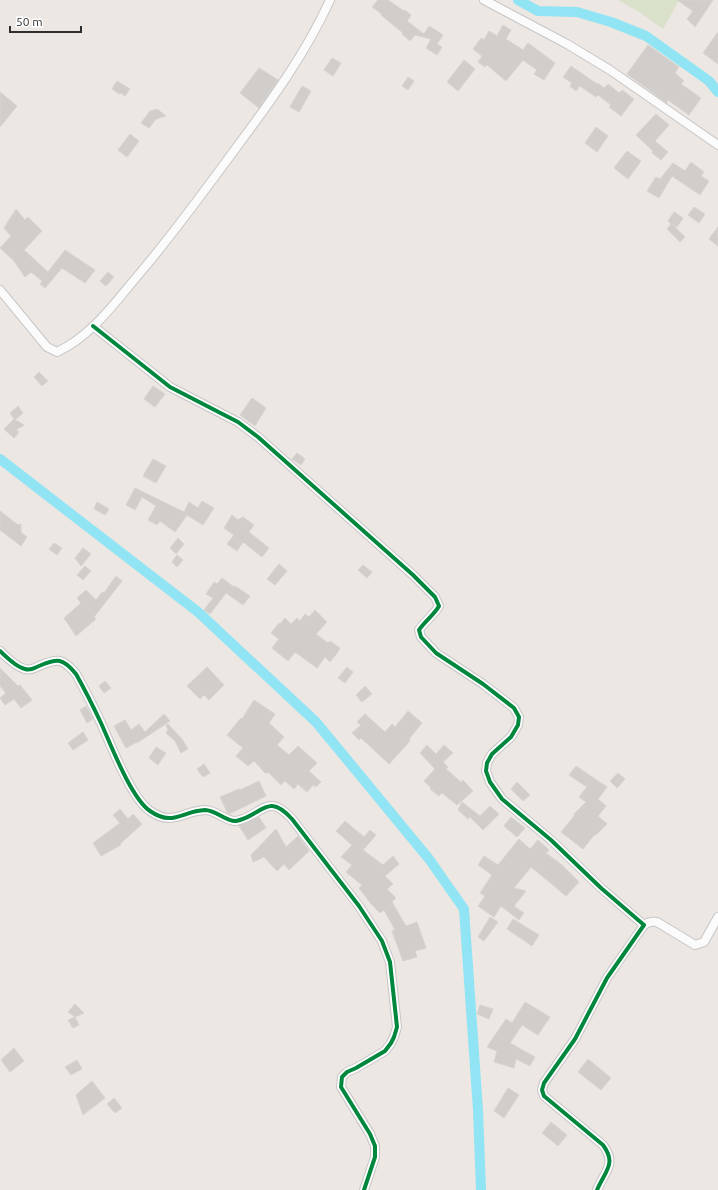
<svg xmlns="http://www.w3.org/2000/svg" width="718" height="1190" font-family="Ubuntu,sans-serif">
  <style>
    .cemetery { fill: #dae1ca }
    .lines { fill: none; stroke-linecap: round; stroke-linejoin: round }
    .canal { stroke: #91e4f4; stroke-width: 10 }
    .building { fill: #d1cdca; stroke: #d7d3cf }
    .minor-casing { stroke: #c7c6c6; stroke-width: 10 }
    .minor { stroke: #fcfbfb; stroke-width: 8 }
    .cycleway-casing { stroke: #fff; stroke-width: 6 }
    .cycleway { stroke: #00873e; stroke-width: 4 }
  </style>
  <rect width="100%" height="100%" fill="#ece7e3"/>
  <path class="cemetery" d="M618,0H679L663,29L639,12Z"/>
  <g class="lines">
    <path class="canal" d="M518,0L538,11L577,12L611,22L646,36L709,81L718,92
      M0,459L198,612L316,722L429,859L464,909L478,1110L481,1190"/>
  </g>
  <path class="building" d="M378,0H388L404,11L405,10L411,15L407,21L424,34L429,26L443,35L437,44L442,47L437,55L426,48L431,39L415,35L410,41L402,34L403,33L381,15L382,14L372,7Z
    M677,0H713L695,27L687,19L693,11Z
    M503,25L511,30L506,39L523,50L528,43L555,63L544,80L534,74L537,70L523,60L506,81L487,65L485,67L478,62L482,56L473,49L481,38L484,40L489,31L497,36Z
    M718,32V64L703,53Z
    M648,45L679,67L675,73L684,81L681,84L701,98L689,115L668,100L667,103L627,74Z
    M332,58L341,63L333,76L324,70Z
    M464,60L475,69L458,91L447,82Z
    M571,66L597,84L598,83L604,88L608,84L619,93L622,90L634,99L621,116L609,107L611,105L598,95L596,97L580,86L576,91L570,86L572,83L563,77Z
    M259,68L278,80L259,108L240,93Z
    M408,77L414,81L408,90L402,86Z
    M117,81L130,89L125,96L121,93L119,94L112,89Z
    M302,86L311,91L299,112L290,107Z
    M0,92L17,106L0,127Z
    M157,109L166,116L156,119L149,128L141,123L150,111Z
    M656,114L669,125L655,141L668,152L661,160L652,153L653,151L636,135Z
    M596,127L608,136L597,152L585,143Z
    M130,134L139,141L127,157L118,150Z
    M627,151L641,161L628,179L614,168Z
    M691,162L704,172L701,176L709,181L700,195L672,176L659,198L647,191L656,177L660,179L673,163L685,171Z
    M694,207L705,214L699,223L688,215Z
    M16,209L25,220L28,217L42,231L24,250L48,272L65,250L95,270L85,283L62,268L45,288L40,284L42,281L31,272L25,277L14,261L0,248L11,236L4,228Z
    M674,212L683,218L677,227L672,224L685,237L680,242L667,229L671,224L668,221Z
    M718,227V246L709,239Z
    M108,272L114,277L106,286L100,281Z
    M39,372L48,381L42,386L34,377Z
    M153,386L165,394L155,407L144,399Z
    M252,398L266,408L255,426L240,415Z
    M18,406L23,413L15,420L10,413Z
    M14,419L24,425L16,430L19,432L14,438L4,429Z
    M297,453L305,459L301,465L292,459Z
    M153,459L166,466L156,483L143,476Z
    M135,488L184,512L189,502L198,508L202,501L214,508L203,525L187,515L175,532L160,521L157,525L148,520L156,506L142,497L135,510L126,505Z
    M97,502L109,509L105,515L94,509Z
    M0,511L18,525L21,524V532L27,537L21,546L0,530Z
    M232,515L238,520L243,517L254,525L249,532L269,548L262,557L243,542L237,551L227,544L234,535L224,528Z
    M178,538L184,544L176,554L170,548Z
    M54,543L62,548L57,555L49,549Z
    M83,548L91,554L81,566L75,558Z
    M177,555L183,560L177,567L172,562Z
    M279,564L287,571L275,585L267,579Z
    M363,565L372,572L367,578L358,570Z
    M85,566L91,571L83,580L77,575Z
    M116,576L122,581L94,617L96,619L76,636L64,618L81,603L77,598L86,590L96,600L102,592L104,593Z
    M222,578L234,587L235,586L250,596L243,605L226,593L210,614L204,610L213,598L206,594L214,582L217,584Z
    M315,610L327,622L316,634L328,643L330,641L340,648L338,652L330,662L325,657L317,668L295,652L288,661L272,648L279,639L271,633L279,623L280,624L285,618L291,624L297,618L300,621L305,614L309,617Z
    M207,667L224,685L209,700L204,695L200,699L187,686Z
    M347,667L353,672L345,683L338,678Z
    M0,668L18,686L20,685L32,700L21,708L14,699L5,705L0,698L6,693L0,686Z
    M105,681L111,688L104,693L99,686Z
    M365,686L372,694L362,702L356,695Z
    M254,700L275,714L269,723L284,737L277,745L289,755L298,746L317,763L309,771L321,782L316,787L313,785L307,792L298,784L294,789L285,781L281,785L268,772L266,774L254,761L248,766L236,756L243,748L227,735L241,718L242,719Z
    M86,706L93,719L87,723L80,710Z
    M408,711L422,723L409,739L410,741L389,764L361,738L359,740L352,733L361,725L357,722L365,714L385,732L392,724L395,727Z
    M164,714L170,721L137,743V742L126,748L114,726L125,720L131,730L139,724L145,732Z
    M168,724L182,739L188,749L181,753L175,741L166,733L168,730L166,725Z
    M83,732L88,740L73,750L68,743Z
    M427,745L436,754L444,745L453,753L443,762L448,767L446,769L461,782L463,780L473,791L457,805L442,793L439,796L430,789L431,788L424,781L435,769L420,753Z
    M156,747L166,753L158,765L149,758Z
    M204,764L210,773L203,777L197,769Z
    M576,766L607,787L598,799L606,806L598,816L607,824L596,835L595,834L583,849L561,832L575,815L574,814L586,802L579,797L587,787L569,775Z
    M618,773L625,779L617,788L610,781Z
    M259,781L266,796L229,814L227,812L220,797L239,789L240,790Z
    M517,782L530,795L523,801L511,789Z
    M462,802L480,816L490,806L499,814L483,830L470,817L468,819L458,810Z
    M120,809L128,819L133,814L142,824L120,844L121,845L101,856L93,843L120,823L113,815Z
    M259,817L266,828L248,840L239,826Z
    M511,817L525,828L517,837L504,826Z
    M345,821L364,837L370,830L376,835L363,850L383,865L393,856L399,864L385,876L393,884L387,889L396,898L392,902L406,926L417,922L426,948L415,951L417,957L403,961L392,931L395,930L384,910L380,913L372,905L359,888L362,885L346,872L352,865L341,857L352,845L336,831Z
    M276,829L286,847L298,836L309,851L289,870L284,864L277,871L264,857L253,862L251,855Z
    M519,839L530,849L538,840L549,850L546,853L562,865L579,882L566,896L553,885L531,867L514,888L526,891L514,906L524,913L519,920L501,906L494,917L478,906L485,896L480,893L492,875L478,865L484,856L498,865Z
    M490,917L498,922L484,941L478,937Z
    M513,919L539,935L532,946L507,929Z
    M525,1002L550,1017L538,1035L522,1025L510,1043L535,1057L530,1066L516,1059L514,1068L494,1062L497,1051L487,1047L506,1019L512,1023Z
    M75,1004L84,1013L75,1017L68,1012Z
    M480,1005L493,1009L489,1019L477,1014Z
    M75,1017L79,1025L73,1028L68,1020Z
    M14,1048L24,1061L10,1072L1,1060Z
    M588,1059L611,1078L601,1090L578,1072Z
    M77,1060L82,1069L71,1075L65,1067Z
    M92,1081L105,1098L83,1115L76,1095Z
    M508,1088L519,1095L504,1118L494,1111Z
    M114,1098L122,1108L115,1113L107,1104Z
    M551,1122L567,1135L558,1146L542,1133Z"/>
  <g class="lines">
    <g class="minor-casing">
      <path id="minor" d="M484,0L567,44L610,70L718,145
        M0,290L47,347L57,352C92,336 116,301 140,273C174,233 205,190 236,148C271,101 306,53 330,0
        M93,326L170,387L238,422L258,437L413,575L435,597L439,606C434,615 425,621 419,630L421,637L436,653L483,684L514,708L519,717L518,725L511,737L492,754L487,763L486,771L490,782L502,799L551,840L601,888L644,925L607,978L575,1039L544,1083L542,1090L544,1096L603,1145C617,1164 605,1171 597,1190
        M0,651C6,657 16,667 25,669C31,671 34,668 39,666C58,658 63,658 76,674C85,690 93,706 101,723C111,745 131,798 150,811C173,827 182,811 205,810C216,810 227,822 236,821C262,816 267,791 292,819L359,906L382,941L390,962L397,1027L394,1037L391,1043L385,1051L356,1068L347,1072L342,1077L341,1087L370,1134L375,1146V1157L364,1190
        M644,925C648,922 651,921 657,922L695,945L704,942L718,917"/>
    </g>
    <use href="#minor" class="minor"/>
    <g class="cycleway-casing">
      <path id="cycleway" d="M93,326L170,387L238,422L258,437L413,575L435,597L439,606C434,615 425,621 419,630L421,637L436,653L483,684L514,708L519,717L518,725L511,737L492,754L487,763L486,771L490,782L502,799L551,840L601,888L644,925L607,978L575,1039L544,1083L542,1090L544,1096L603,1145C617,1164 605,1171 597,1190
        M0,651C6,657 16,667 25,669C31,671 34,668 39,666C58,658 63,658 76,674C85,690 93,706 101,723C111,745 131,798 150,811C173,827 182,811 205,810C216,810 227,822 236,821C262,816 267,791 292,819L359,906L382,941L390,962L397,1027L394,1037L391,1043L385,1051L356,1068L347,1072L342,1077L341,1087L370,1134L375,1146V1157L364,1190"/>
    </g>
    <use href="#cycleway" class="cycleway"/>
  </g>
  <path d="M10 26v6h71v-6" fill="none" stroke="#2e2e2e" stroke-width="2"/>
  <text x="16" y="26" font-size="12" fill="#2e2e2e" stroke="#ffffff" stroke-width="3" paint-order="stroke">50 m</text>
</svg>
